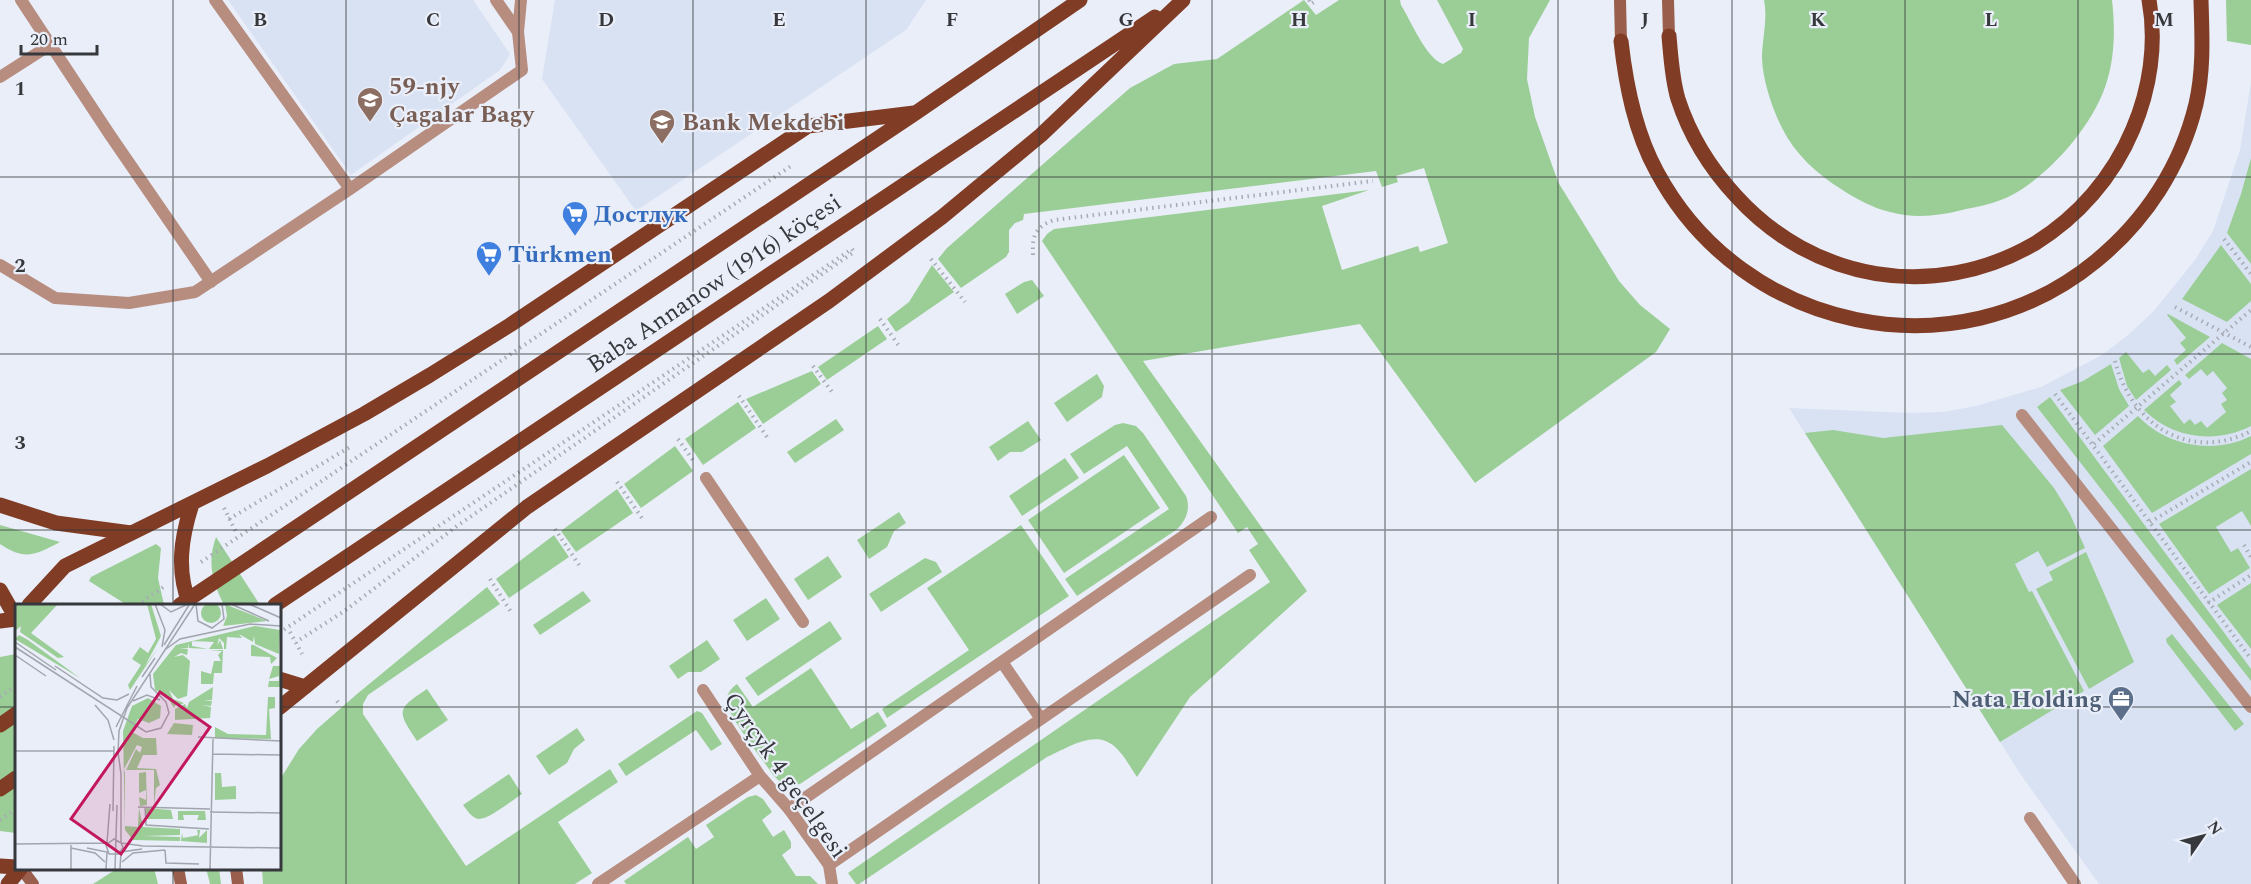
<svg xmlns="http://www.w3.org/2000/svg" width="2251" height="884" font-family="Spectral,serif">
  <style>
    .built { fill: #d9e2f3 }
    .green { fill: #9bce96 }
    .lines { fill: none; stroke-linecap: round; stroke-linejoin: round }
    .path { stroke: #a7abb4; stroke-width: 4; stroke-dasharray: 1.5 4.5; stroke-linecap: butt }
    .lane { stroke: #b78d80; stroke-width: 12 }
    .street { stroke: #b78d80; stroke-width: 12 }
    .secondary { stroke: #995e4c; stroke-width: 12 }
    .primary { stroke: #813c25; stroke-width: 15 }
    .grid { fill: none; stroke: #36383c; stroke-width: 1.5; stroke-opacity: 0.55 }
    .labels { text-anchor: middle; stroke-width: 4.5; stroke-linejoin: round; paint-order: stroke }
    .education-label { font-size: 24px; font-weight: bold; fill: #785e54; stroke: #e9eef9; text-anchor: start }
    .shop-label { font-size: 24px; font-weight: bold; fill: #366cbe; stroke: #e9eef9; text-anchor: start }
    .street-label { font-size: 24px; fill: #36383c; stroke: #e9eef9 }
    .service-label { font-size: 24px; font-weight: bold; fill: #4e5e75; stroke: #e9eef9; text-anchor: end }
    .inset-road { fill: none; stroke: #a1a5ad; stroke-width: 1.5 }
    .view { fill: #c2185b; fill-opacity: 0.15; stroke: #c2185b; stroke-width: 3 }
    .inset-edge { fill: none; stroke: #36383c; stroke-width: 3 }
    .grid-label { font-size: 20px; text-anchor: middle; font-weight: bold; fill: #36383c; stroke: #e9eef9; stroke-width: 4.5; stroke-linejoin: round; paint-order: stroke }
  </style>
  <rect width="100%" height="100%" fill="#e9eef9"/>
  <path class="built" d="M228,0H473L510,54L500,70L351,175Z
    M555,0H926L906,30L636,211L542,79Z
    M2251,82V884H2099L2019,772L1789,408L1909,413L1943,412L1976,406L2041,387L2102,355L2128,335L2153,312L2195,260L2213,231L2240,150Z"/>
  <path class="green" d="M1304,0L1316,15L1339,0H1400L1401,5C1411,21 1426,58 1443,64L1461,53L1463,49L1437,0H1550L1529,38L1527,79L1535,117L1558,182L1619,281L1640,305L1670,329L1656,352L1475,483L1360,324L1143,361L1307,591L1190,697L1137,777C1130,767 1123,753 1114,746C1094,729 1067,748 1047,757L859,884H856L848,873L1270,582L1249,550L1258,544L1247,527L1238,533L1042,241L1047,234L1054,229L1369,190L1322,206L1342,270L1418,246L1420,252L1448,243L1424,168L1396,176L1398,182L1382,187L1376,171L1024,214L1023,220L1015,223L1009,230V252L1006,257L961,288L938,259L947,248L1130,88L1174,64L1217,59Z
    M1764,0H2112C2115,26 2115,56 2107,81C2095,124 2047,179 2006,198C1992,204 1976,207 1962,210C1939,216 1914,219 1890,212C1873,208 1856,199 1841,189C1817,174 1795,154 1782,128C1772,108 1763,81 1762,59C1762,39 1768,20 1764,0Z
    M2226,0H2251V45L2227,41Z
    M2251,158V264L2227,233L2241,194Z
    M2221,245L2251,284V301L2227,322L2182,299Z
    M932,265L954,292L896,332L887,319L909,302Z
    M1032,280L1044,296L1017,314L1005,294L1024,282Z
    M2168,314L2210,337L2177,365L2174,360L2186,350L2180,343L2186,338L2167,315Z
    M878,326L887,339L827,380L818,367Z
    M2222,343L2251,359V426C2216,444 2173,439 2144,410L2179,380L2182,384L2170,395L2176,402L2170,406L2184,424L2190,419L2195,425L2201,421L2207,428L2226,412L2221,404L2227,400L2222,393L2227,388L2213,371L2207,376L2201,369L2189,379L2185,375Z
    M2126,352L2143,373L2149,369L2155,376L2167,365L2171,370L2136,400L2127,386L2119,358Z
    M2111,364L2119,389L2129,406L2095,435L2060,390L2083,381Z
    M812,371L821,384L763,424L746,399Z
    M1097,374L1104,386L1102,397L1067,422L1054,403Z
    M2050,397L2251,669V681L2037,407Z
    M738,402L756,428L703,465L685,439Z
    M2138,416C2166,446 2214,455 2251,436V454L2152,513L2103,446Z
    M836,419L844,430L795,463L787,452Z
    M1028,421L1041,440L1022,452H1010L998,461L989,447Z
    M1123,423L1136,426L1143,433L1186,496C1191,509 1186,521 1176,530L1077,596L1065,579L1169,509L1127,446L1084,474L1070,454L1115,425Z
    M2002,425L2054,488L2070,514L2085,548L2047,567L2038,551L2015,564L2029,592L2032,591L2084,691L2000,742L1805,433L1833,430L1883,438Z
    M675,446L693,471L641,508L624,484Z
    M1124,455L1160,508L1064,573L1028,520Z
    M1065,458L1079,478L1022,516L1009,496Z
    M2251,469V526L2242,511L2216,527L2231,552L2238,548L2250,568L2209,594L2159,524Z
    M617,489L633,513L576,552L561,531Z
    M899,512L906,523L894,531L887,547L869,559L857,540Z
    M0,525L60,542C35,555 25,561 0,544Z
    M1021,525L1069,596L887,718L882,709L969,650L927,588Z
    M554,535L569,557L509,598L496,579Z
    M216,537L260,605H224C212,581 207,562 216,537Z
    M156,544L161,548L158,578L164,605H127L89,581L91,577Z
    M2086,552L2134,662L2089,689L2036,589L2053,580L2049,572Z
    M828,556L842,577L808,600L794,579Z
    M925,558L936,562L942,572L881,612L869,594Z
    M2251,583V649L2217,605Z
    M487,587L500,604L368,695L363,704V714L466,866L610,769L618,782L558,822L592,873L575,884H263L262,868H279V781L299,749L317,729L357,694Z
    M583,591L591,601L540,635L533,625Z
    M766,598L780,619L747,641L733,620Z
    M830,621L842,639L758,696L745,678Z
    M2172,634L2244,724L2235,731L2167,643L2166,639Z
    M707,640L720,659L701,672H688L678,679L669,666Z
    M16,654V833L0,831V657Z
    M811,668L851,729L878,712L887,726L800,784C788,787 781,784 773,775C764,761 729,717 727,704C726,695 730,689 737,684L753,707Z
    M427,689L448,720L417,741C396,710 397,709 427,689Z
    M697,711L702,713L722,744L711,751L696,730L626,776L618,764Z
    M577,728L585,740L574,749L567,763L549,775L536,756Z
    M509,774L522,794C512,800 489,820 478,819C471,817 467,810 463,805Z
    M756,795L763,799L772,812L762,820L773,837L784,830L791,842V848L782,855L796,876H810L818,884H626L624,881L688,837L696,849L714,837L706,825L748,797Z
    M118,868H154L158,884H93Z
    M206,868H219L221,884H210Z"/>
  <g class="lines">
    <path class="path" d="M1309,0L1311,4L1317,0
      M2224,239L2251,274
      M1033,255C1032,236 1035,227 1054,220L1373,181
      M931,259L965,302
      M2175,307L2251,347
      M880,319L899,346
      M2115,361C2131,424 2189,463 2251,431
      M813,366L832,392
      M2055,394L2251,659
      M739,396L767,437
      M678,439L695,463
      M2094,444L2251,310
      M617,482L644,521
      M224,508L236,532
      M229,519L350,447
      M2150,522L2251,462
      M555,529L579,565
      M2244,545L2251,557
      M201,562L791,166
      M490,579L511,612
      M2208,603L2251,575
      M137,605L165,586
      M290,632L302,654
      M279,633L852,249L854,252L457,526L343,612L296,642
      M0,697L16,686
      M337,701L340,705
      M0,820L16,809"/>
    <path class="lane" d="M21,0L110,135L211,282
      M215,0L350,189
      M496,0L518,32
      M0,77L50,45
      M0,265L55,298L129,303L195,292L350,189L522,70L518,32L521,0
      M2022,415L2251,707
      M706,478L803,622
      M1002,662L1041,719
      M789,809L1211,517
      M829,865L1250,575"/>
    <path class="street" d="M703,690L760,776L789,809L829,865L832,884
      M2030,818L2075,884
      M598,884L760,776"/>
    <path class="secondary" d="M1620,0L1621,41
      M1668,0L1669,36
      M21,868L33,884
      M178,868L181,884
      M236,868L238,884"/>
    <path class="primary" d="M1669,36C1671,58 1672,79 1678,99C1690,136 1710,168 1736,196C1813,281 1933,302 2034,244C2078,217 2113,177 2133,129C2150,89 2157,43 2149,0
      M1621,41C1626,86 1635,132 1657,172C1743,332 1956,376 2096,261C2146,220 2181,166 2196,104C2204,69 2202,35 2201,0
      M0,505L56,523L131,533
      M0,590L16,618
      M29,605L65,566L267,466L364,414L430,375L510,325L808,126L914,113
      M180,605L917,112L1080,0
      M190,605C176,571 181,538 192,504
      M275,605L1155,17
      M0,621L16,619
      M279,679L305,687
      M279,708L527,507L829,301L942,217L1041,135L1183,0
      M0,725L16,714
      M0,789L16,778
      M0,866L16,867
      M8,884L21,868"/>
  </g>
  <path class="grid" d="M173,0V605M346,0V884M519,0V884M693,0V884M866,0V884M1039,0V884M1212,0V884M1385,0V884M1558,0V884M1732,0V884M1905,0V884M2078,0V884M0,177H2251M0,354H2251M0,530H2251M0,707H16M279,707H2251M173,868V884"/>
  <defs>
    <g id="school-pin" transform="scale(1.35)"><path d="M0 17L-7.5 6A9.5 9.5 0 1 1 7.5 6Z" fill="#8d6e63" stroke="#e9eef9"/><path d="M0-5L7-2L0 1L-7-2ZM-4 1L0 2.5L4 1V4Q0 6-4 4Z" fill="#fff"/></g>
    <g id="supermarket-pin" transform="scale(1.35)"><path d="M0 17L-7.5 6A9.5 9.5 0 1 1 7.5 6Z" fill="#3f7fe0" stroke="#e9eef9"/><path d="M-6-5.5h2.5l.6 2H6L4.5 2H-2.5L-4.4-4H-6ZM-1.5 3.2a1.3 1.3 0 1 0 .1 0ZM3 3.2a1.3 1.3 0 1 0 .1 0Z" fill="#fff"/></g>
    <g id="office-pin" transform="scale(1.35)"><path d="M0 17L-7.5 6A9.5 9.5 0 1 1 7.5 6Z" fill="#5c6f8a" stroke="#e9eef9"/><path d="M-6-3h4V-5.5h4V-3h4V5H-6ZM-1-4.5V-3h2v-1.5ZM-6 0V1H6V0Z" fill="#fff"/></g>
  </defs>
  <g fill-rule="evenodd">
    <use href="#school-pin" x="370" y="100"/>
    <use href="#school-pin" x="662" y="122"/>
    <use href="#supermarket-pin" x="575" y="214"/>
    <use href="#supermarket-pin" x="489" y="254"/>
    <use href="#office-pin" x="2121" y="699"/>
  </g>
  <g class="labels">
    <g class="education-label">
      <text x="389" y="94">59-njy<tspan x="389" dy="28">Çagalar Bagy</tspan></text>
      <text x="682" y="130">Bank Mekdebi</text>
    </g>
    <g class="shop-label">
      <text x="594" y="222">Достлук</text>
      <text x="508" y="262">Türkmen</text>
    </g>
    <g class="street-label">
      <text transform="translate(714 283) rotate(-34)" y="8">Baba Annanow (1916) köçesi</text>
      <text transform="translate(786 775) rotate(55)" y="8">Çyrçyk 4 geçelgesi</text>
    </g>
    <g class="service-label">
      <text x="2102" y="707">Nata Holding</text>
    </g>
  </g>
  <g transform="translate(15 604)">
    <rect width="266" height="266" fill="#e9eef9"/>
    <path d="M186 9a10 10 0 1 1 20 0a10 10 0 1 1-20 0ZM0,0H43L16,29L49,53L43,54L5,28L6,22L0,27ZM132,0H136L146,32L130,62L143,44L115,86L113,81L126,61L117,55L125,43L133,49L141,35ZM210,0L212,1L252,17L208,22L212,12ZM240,22L265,26L264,50L240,40L239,32L238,38L224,30L227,34L212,33L211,45H209V39L204,34L202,42L205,36L208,45H194L199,38L177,37V42L193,45L174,44L173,39V44H164L173,45L172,51L166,49L159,53L168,51L175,57L172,92L163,95L154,86L158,95L169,99L163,102L162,98L159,104L151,91L140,86L138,70L161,41ZM4,31L13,36L65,74L0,35ZM236,41H239L262,54L256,60L255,53L236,52ZM194,46H208L207,69H199L198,80H186V67L196,70L199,57H206L203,51L207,47ZM258,62H265V83H253L254,77H264V72L254,75ZM198,83L197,96H188L197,97L196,102L187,101L196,103L195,114L160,116V105L170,100L172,104L174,98ZM253,93H260V104L254,105L256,135L200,134V123L213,130L251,131ZM133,94L146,102L145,114L134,119L123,115L117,128L128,134H141L142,151H128L122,164L141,165L145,181L141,184L139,202V166H111L121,145L125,149L127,143L122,141L109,165L110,169V222L123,223L124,204L128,223L165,225V231L128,232L165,233V237L118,236L110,226L108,127L117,102ZM159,119L178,121L177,131L152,130ZM131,168L132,201L125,202L124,193L131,196V186L124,189V169ZM200,169H206L207,183L221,182V195L200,196ZM131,204L156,206L158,215H131ZM163,207H190L191,216H182L184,211H168L169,216H163ZM182,226H185L184,234L192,226V239L166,237L167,229L168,234L179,232L183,231Z" fill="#9bce96"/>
    <path class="inset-road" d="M140,0L150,26L147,43M145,0L156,8L173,0M181,0L183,17L197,24L209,15L207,0M216,0L254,17M234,0L266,14M0,38L41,66M149,41L174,1M0,43L131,128L146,124L154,109L151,98L136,83L135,70M151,45L165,35L235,20L266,22M0,51L31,72M40,62L88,94L102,96L114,90M127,73L140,54M118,97L132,91L145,96M80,101L93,116L99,136M101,123L122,82M183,133L266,137M0,147H99M103,148L106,170V239L108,243L104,250H94L91,241L99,235L106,239L128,242L266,244M103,149L104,127L112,104L180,0M197,150L266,151M123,203L195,205M130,203L131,221L194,225M98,207L99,142M195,208L266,209M0,240L92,239L95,200M56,244L80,249L90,258M72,244L92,248L91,265M150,246L151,259L184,260M107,258L118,249L150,246M56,265V241M100,265L102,201M105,265L106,248L127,245M195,265L198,135"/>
    <path class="view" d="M145,88L195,123L106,250L56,215Z"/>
    <rect width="266" height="266" class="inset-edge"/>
  </g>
  <g class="grid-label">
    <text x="260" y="26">B</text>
    <text x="433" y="26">C</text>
    <text x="606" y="26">D</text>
    <text x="779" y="26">E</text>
    <text x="952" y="26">F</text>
    <text x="1126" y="26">G</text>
    <text x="1299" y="26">H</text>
    <text x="1472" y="26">I</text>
    <text x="1645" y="26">J</text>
    <text x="1818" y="26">K</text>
    <text x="1991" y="26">L</text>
    <text x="2164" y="26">M</text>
    <text x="20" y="95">1</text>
    <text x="20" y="272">2</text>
    <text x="20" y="449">3</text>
  </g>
  <g transform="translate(2203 836) rotate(55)" stroke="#e9eef9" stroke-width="4.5" paint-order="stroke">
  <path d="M0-4.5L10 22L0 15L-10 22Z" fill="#36383c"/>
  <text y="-9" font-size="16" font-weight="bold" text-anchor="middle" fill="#36383c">N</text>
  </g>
  <path d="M21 45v9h76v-9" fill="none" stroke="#36383c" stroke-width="3"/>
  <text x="30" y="45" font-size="18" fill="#36383c" stroke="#e9eef9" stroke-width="4.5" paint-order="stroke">20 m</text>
</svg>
